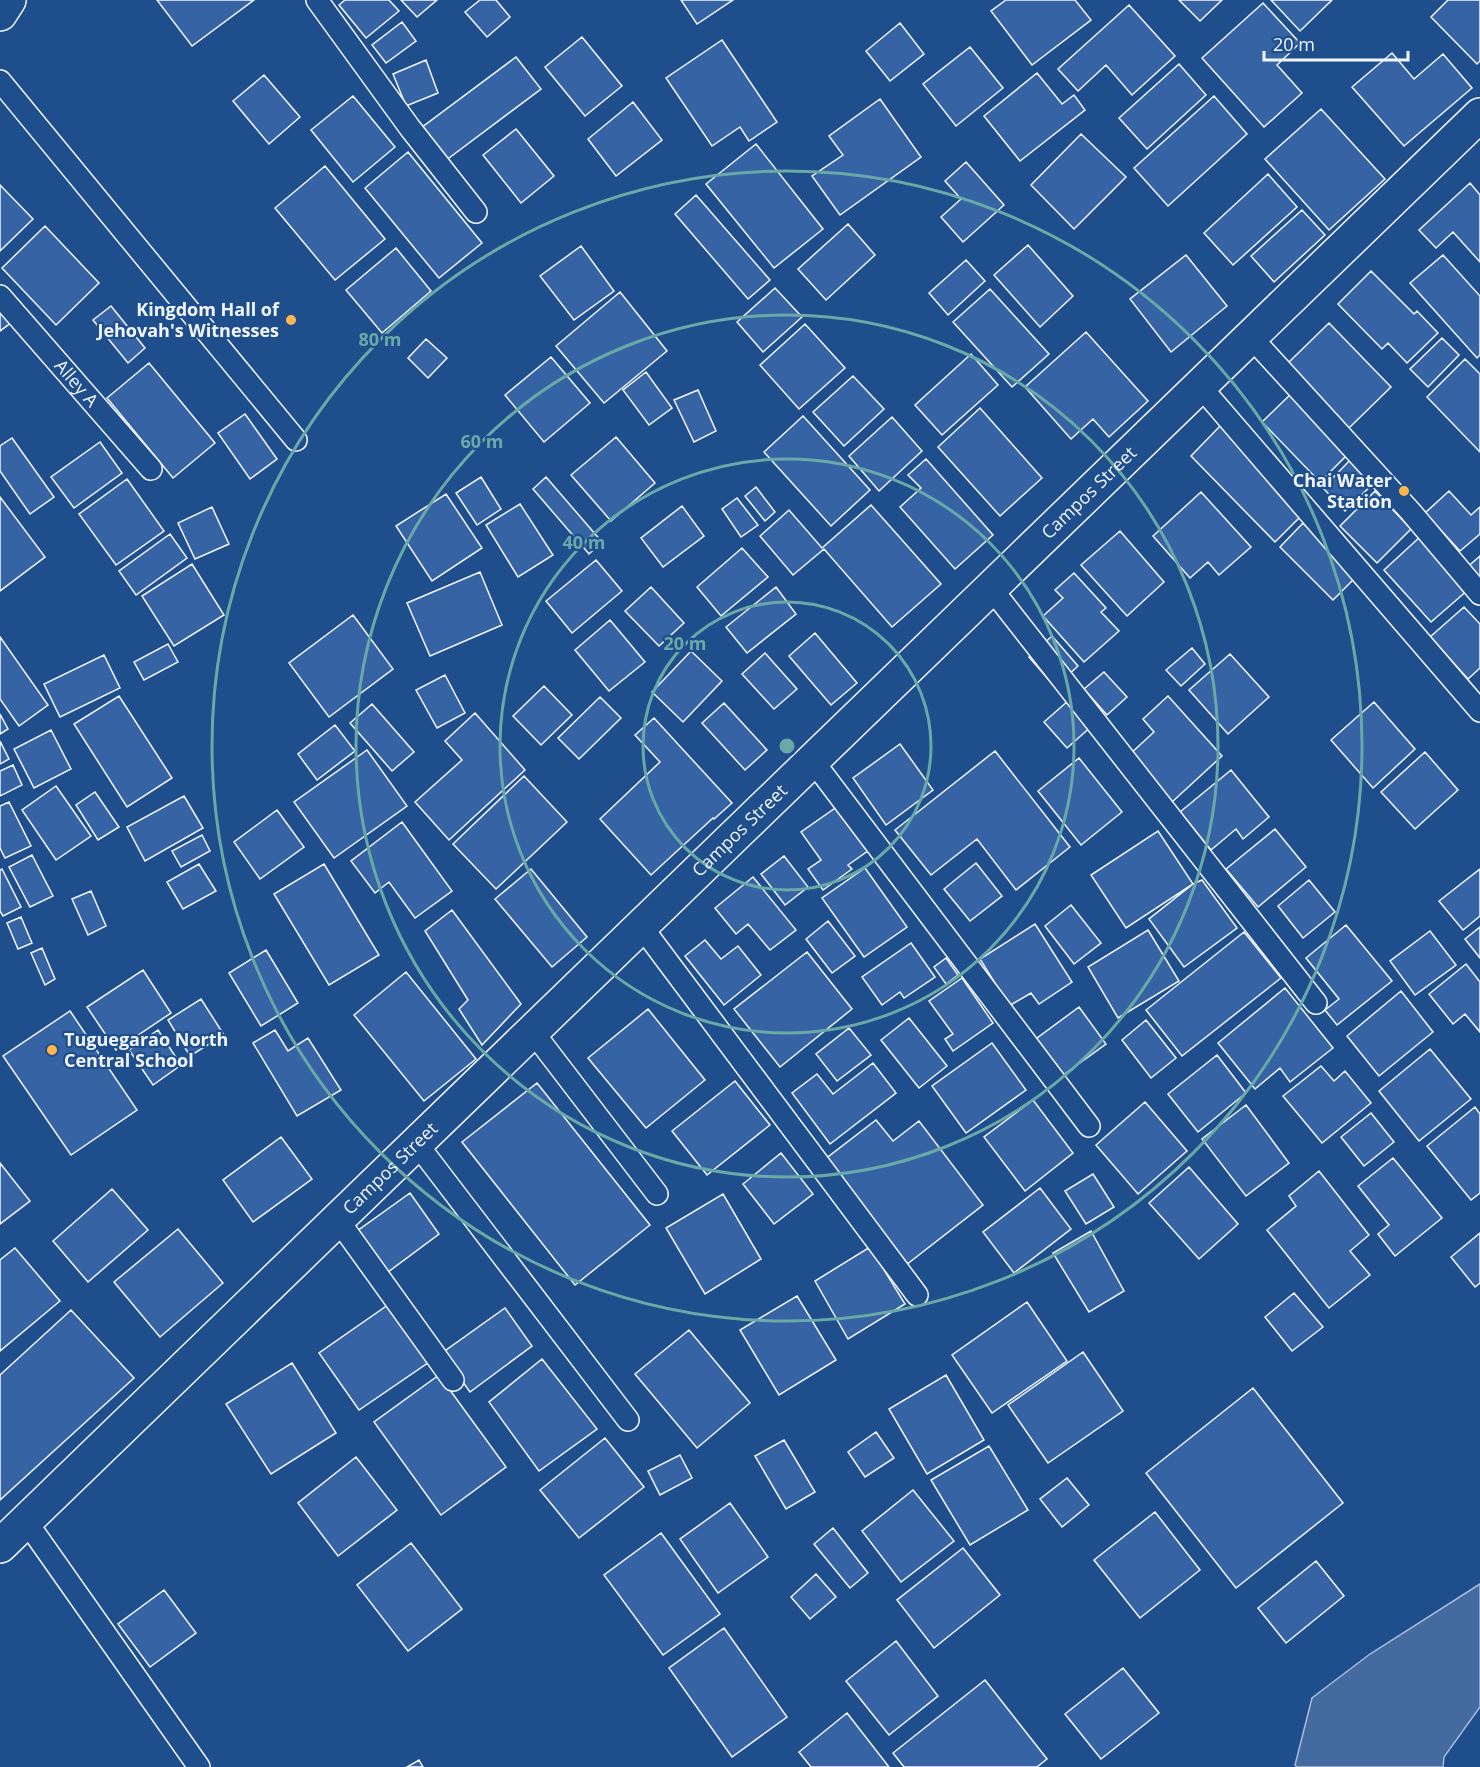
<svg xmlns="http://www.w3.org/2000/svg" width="1480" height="1767" font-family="'Open Sans',sans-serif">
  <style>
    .water { fill: #446ba0; stroke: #a8bbd7; stroke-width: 1.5 }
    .building { fill: #3563a3; stroke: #f2f6ff; stroke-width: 1.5 }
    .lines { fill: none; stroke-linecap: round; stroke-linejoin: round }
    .lane-casing { stroke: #f2f6ff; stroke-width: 24 }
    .secondary-casing { stroke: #f2f6ff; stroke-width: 36 }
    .lane { stroke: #1f4e8c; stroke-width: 21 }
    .secondary { stroke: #1f4e8c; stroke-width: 33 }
    .ring { fill: none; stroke: #6aa9a8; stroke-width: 3 }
    .poi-dot { fill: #ffb74d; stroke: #1f4e8c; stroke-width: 2 }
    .labels { text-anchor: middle; stroke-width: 4.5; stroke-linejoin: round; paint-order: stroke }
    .poi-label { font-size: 18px; font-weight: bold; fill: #f2f6ff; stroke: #1f4e8c; text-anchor: end }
    .street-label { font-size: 18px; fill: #f2f6ff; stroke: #1f4e8c }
    .centre { fill: #6aa9a8; stroke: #1f4e8c; stroke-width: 3 }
    .ring-label { font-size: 18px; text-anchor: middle; font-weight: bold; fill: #6aa9a8; stroke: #1f4e8c; stroke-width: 4.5; stroke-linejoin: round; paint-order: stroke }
  </style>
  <rect width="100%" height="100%" fill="#1f4e8c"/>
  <path class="water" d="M1480,1584V1707L1444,1757L1443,1767H1297L1295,1765L1312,1698L1370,1654Z"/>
  <path class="building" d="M157,0H254L192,46Z
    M345,0H389L399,11L366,38L339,5Z
    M401,0H437L417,17Z
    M480,0H496L510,17L487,37L465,12Z
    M681,0H733L697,24Z
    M1006,0H1075L1091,20L1032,65L991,11Z
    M1179,0H1222L1200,21Z
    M1271,0H1332L1300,31Z
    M1448,0H1480V61L1477,64L1431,17Z
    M1263,3L1300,43L1277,65L1302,93L1264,127L1202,58Z
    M1129,5L1175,56L1132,95L1106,65L1078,91L1058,69Z
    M402,22L416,41L386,63L372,45Z
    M900,23L924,54L890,81L866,51Z
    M582,37L622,86L585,116L545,67Z
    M722,40L777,122L749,141L740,127L712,146L666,78Z
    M970,47L1003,88L956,126L923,84Z
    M1392,53L1414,79L1443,54L1472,88L1404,146L1352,87Z
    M516,57L541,89L445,161L421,128Z
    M426,60L438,93L406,106L393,74Z
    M1179,64L1206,95L1147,149L1119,118Z
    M1037,73L1062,104L1074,95L1085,110L1020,161L984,116Z
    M264,75L300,117L269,144L233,101Z
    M353,96L395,147L353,182L311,130Z
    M1214,96L1247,134L1168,206L1134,168Z
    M880,99L921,157L840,215L812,176L843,155L829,136Z
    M633,102L662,140L616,176L588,139Z
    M1321,109L1385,179L1329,230L1265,159Z
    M516,129L554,176L521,203L483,155Z
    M1081,134L1126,177L1074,229L1031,185Z
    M756,144L823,229L774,268L706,184Z
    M408,152L482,243L439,278L365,188Z
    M966,162L1004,205L963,242L941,217L961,199L945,181Z
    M325,166L385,239L335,280L275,208Z
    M1268,174L1297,207L1233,265L1204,233Z
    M1470,183L1480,195V262L1453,232L1436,248L1419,230Z
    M0,185L33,219L0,251Z
    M696,195L770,280L748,299L675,214Z
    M1302,210L1325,235L1274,282L1251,256Z
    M848,224L875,255L826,300L798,269Z
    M45,226L99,283L56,325L2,268Z
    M1028,245L1073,296L1040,327L994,275Z
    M581,246L614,291L574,320L540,276Z
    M396,248L431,291L382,333L346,290Z
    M1186,255L1227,306L1171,352L1130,299Z
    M1443,255L1480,296V355L1477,358L1410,283Z
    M966,260L985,281L948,315L929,293Z
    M1371,271L1414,314L1417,311L1438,333L1407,363L1388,343L1382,349L1338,304Z
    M775,288L802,317L763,352L737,322Z
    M990,289L1049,354L1012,387L953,322Z
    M620,292L667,351L604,403L556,346Z
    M0,306L12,322L0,331Z
    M111,306L145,348L128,363L93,320Z
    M1329,323L1391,387L1349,428L1288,363Z
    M805,324L845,368L799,409L760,365Z
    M1086,332L1148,401L1109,437L1093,419L1071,439L1025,387Z
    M1442,338L1459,355L1428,387L1410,369Z
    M426,339L447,358L428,378L408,358Z
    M971,354L998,385L942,435L915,405Z
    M551,357L590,403L544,442L505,395Z
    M1465,359L1480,374V452L1427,397Z
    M149,363L215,443L173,478L107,398Z
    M646,372L672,408L649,425L623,390Z
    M853,376L884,409L844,446L813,412Z
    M698,390L716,431L694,442L674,400Z
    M1294,391L1353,449L1320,482L1262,422Z
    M980,408L1042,478L1000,516L938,447Z
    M245,414L277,459L250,479L218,433Z
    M803,416L870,490L831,526L764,452Z
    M892,417L922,451L879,491L849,456Z
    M1221,425L1306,511L1275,542L1191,456Z
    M616,437L655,483L611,521L571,475Z
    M12,438L54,497L30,514L0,471V446Z
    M100,442L122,473L74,508L51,477Z
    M1354,456L1377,480L1345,511L1323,488Z
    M926,459L993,535L955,569L900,507L921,488L908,475Z
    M481,477L501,509L477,525L456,493Z
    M546,477L602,542L589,554L533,489Z
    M127,479L164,531L116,565L79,514Z
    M756,487L775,512L765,521L745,496Z
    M1375,491L1411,529L1377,563L1340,526Z
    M1449,491L1471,515L1480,507V534L1460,551L1425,513Z
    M1201,492L1251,547L1219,575L1208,562L1190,578L1153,536Z
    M446,494L482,548L432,581L396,526Z
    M0,497L45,557L0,591Z
    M737,498L758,525L741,537L722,509Z
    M520,504L553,555L518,577L486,525Z
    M871,505L941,584L892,627L824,549L793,575L760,536L789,510L822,548Z
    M682,506L704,536L663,567L641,538Z
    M212,507L229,544L195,559L178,523Z
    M1303,523L1356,577L1333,600L1280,547Z
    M1120,531L1164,582L1127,616L1081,565Z
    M170,534L187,558L136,595L119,571Z
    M1421,536L1469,589L1431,622L1384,570Z
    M742,548L768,577L721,616L697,587Z
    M1480,556V587L1464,570Z
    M596,560L622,591L572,633L546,601Z
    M192,564L224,615L174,646L142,596Z
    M480,572L502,625L430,656L407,603Z
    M1074,573L1106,608L1101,612L1119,631L1084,662L1043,616L1063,598L1055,590Z
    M651,587L684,623L659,646L625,611Z
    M776,587L796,614L747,653L726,627Z
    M1464,607L1480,624V668L1468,679L1430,637Z
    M353,615L393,669L329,717L289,663Z
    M610,620L645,662L609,691L575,650Z
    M815,633L857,683L831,705L789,656Z
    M1052,636L1078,666L1055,687L1029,657Z
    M0,637L48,705L19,726L0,699Z
    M168,644L178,662L144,680L134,662Z
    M1192,648L1205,664L1181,686L1166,670Z
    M691,651L722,681L683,722L652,692Z
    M765,653L797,689L774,709L742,674Z
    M1230,654L1269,697L1228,734L1189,690Z
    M104,655L120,688L60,717L44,684Z
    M1104,672L1127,697L1107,715L1084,689Z
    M445,675L465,713L437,728L416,690Z
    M544,686L572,715L541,745L513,716Z
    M119,696L172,778L127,807L74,724Z
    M1168,696L1222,756L1172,802L1129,755L1154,732L1143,719Z
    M600,697L621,718L579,759L558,738Z
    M1069,700L1092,726L1067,748L1044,722Z
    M1374,702L1415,749L1373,788L1331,740Z
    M724,703L767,750L745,770L702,723Z
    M372,704L414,752L392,771L350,723Z
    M475,713L525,770L449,840L415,802L462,760L445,741Z
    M0,714L8,729L0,734Z
    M654,718L732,803L714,819L713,818L651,875L600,819L660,762L635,735Z
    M335,725L355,751L317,780L298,754Z
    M51,730L71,769L34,788L14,749Z
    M0,741L9,759L0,764Z
    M900,744L933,790L886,825L853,778Z
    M367,750L407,806L334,858L294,802Z
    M995,751L1070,847L1016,890L977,839L931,875L895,830Z
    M1425,752L1458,790L1415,829L1381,792Z
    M1079,758L1122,812L1081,845L1038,791Z
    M13,765L22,785L0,796V771Z
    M1231,770L1269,817L1243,839L1236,829L1211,850L1180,812Z
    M524,776L567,822L496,889L453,844Z
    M56,786L91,836L56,860L22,810Z
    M95,792L119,827L98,840L76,805Z
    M184,796L203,828L145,861L127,827Z
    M9,802L31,846L5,858L0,848V806Z
    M841,804L872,848L848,865L852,869L823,890L808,869L821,860L801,832Z
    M277,810L304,847L260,879L234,842Z
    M402,822L452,891L415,918L389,882L375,893L351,861Z
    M1275,829L1306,867L1258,907L1226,869Z
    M1158,831L1193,884L1126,928L1091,875Z
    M202,835L210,851L181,867L172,851Z
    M32,855L53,896L30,907L9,867Z
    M784,856L808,887L785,905L761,874Z
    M976,863L1002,896L970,921L944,889Z
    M199,864L216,891L183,909L167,882Z
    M324,864L379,955L329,985L274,894Z
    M865,868L907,927L864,957L822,898Z
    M2,869L21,907L3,916L0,911V870Z
    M531,869L587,937L552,967L495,899Z
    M1480,869V916L1463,930L1439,901Z
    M753,877L796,930L770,950L748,924L736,934L715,908Z
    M1202,880L1237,928L1184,967L1149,919L1193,884Z
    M1309,880L1335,912L1303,938L1278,906Z
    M91,891L106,926L88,935L72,899Z
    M1071,905L1101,943L1074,964L1045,926Z
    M452,910L521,1004L482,1045L459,1009L468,1000L425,931Z
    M21,917L32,943L18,949L7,923Z
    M828,921L855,956L832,973L806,939Z
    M1035,924L1072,982L1039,1004L1031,993L1009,1006L980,959Z
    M1346,925L1392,981L1337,1025L1325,1010L1339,999L1306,958Z
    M1480,927V958L1465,939Z
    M1148,930L1179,981L1118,1018L1088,967Z
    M1430,931L1456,965L1415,995L1390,961Z
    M1244,932L1281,978L1182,1056L1146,1010Z
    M705,940L721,959L738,946L761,975L724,1005L685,956Z
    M911,943L935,977L904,998L900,992L882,1005L862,977Z
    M42,948L55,979L45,985L31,953Z
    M266,950L298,1003L261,1026L229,973Z
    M807,952L852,1009L780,1067L734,1009Z
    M946,958L958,975L946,984L934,967Z
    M1466,964L1480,982V1032L1465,1014L1453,1024L1429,994Z
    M143,970L171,1013L116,1050L87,1007Z
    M406,972L476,1059L424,1101L354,1015Z
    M962,978L993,1023L953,1051L945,1039L953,1034L929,1001Z
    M1285,988L1333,1048L1290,1082L1280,1068L1255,1089L1218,1043Z
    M1401,991L1433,1032L1379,1076L1347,1036Z
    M201,999L224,1035L190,1056L168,1020Z
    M1079,1007L1106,1044L1059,1078L1033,1041Z
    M648,1009L705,1080L646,1128L588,1058Z
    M70,1011L137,1110L71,1155L3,1056Z
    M909,1018L947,1066L919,1088L881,1040Z
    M1146,1020L1176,1058L1151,1078L1122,1040Z
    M849,1028L871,1055L837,1081L816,1054Z
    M158,1030L181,1065L153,1085L129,1050Z
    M275,1030L288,1051L308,1038L341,1090L297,1116L253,1043Z
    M992,1043L1026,1090L966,1133L932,1086Z
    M1430,1049L1471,1099L1419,1141L1379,1091Z
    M1217,1055L1246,1093L1198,1132L1168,1094Z
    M873,1063L896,1093L830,1144L792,1093L817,1074L833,1094Z
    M1321,1066L1334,1081L1345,1071L1371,1103L1322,1143L1283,1096Z
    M735,1081L770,1125L707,1175L672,1131Z
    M537,1083L650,1225L575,1285L462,1142Z
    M1033,1100L1073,1153L1025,1191L984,1137Z
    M1145,1102L1187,1151L1138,1194L1096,1145Z
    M1246,1105L1289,1163L1246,1196L1202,1139Z
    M1475,1107L1480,1114V1193L1471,1200L1427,1146Z
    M1371,1113L1394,1142L1364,1166L1341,1137Z
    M876,1120L893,1141L919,1121L983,1205L906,1265L824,1160Z
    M281,1137L312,1179L253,1222L223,1180Z
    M781,1153L813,1194L774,1224L743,1184Z
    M1393,1158L1442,1218L1395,1256L1378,1234L1389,1225L1358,1186Z
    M0,1163L30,1201L0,1224Z
    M1189,1167L1238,1224L1199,1259L1149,1203Z
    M1319,1171L1369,1235L1350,1251L1370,1275L1329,1308L1267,1230L1296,1206L1289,1196Z
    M1093,1174L1114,1207L1086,1224L1065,1191Z
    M1040,1188L1071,1229L1014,1273L983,1232Z
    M112,1189L148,1230L88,1282L53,1241Z
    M410,1193L439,1234L376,1281L346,1239Z
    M723,1194L761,1259L705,1294L666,1228Z
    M178,1229L223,1283L160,1337L114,1282Z
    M1091,1231L1124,1291L1089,1312L1053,1253Z
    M1480,1233V1283L1475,1287L1451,1257Z
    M870,1247L905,1304L848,1339L815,1281Z
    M15,1248L60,1301L0,1351V1260Z
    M1294,1293L1323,1327L1292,1351L1265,1317Z
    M797,1296L836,1360L779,1395L740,1330Z
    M395,1300L435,1358L359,1410L319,1353Z
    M1027,1302L1067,1361L992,1413L952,1355Z
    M505,1308L532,1346L470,1392L442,1353Z
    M71,1310L134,1378L0,1500V1375Z
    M689,1330L750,1403L697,1448L635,1374Z
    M1083,1352L1123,1411L1048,1463L1008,1405Z
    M542,1359L597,1429L539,1471L489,1402Z
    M292,1363L336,1433L271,1474L226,1404Z
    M439,1375L506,1467L441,1515L374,1422Z
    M946,1375L984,1440L927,1474L889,1409Z
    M1253,1388L1343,1503L1236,1588L1146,1473Z
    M876,1432L894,1458L865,1477L848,1452Z
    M605,1438L644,1487L579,1538L540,1490Z
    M784,1440L815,1492L786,1509L755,1456Z
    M989,1446L1028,1510L970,1545L931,1480Z
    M680,1455L692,1478L660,1495L648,1471Z
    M356,1457L397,1510L338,1556L298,1503Z
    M1067,1478L1089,1505L1062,1527L1040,1499Z
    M913,1490L954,1541L901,1582L862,1531Z
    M730,1503L768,1557L718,1593L680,1539Z
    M1155,1512L1200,1570L1140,1618L1094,1560Z
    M833,1528L868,1573L850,1588L814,1544Z
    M661,1533L720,1614L663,1655L604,1575Z
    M411,1543L462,1609L408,1651L357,1585Z
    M963,1548L1000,1595L934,1648L897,1600Z
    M1316,1561L1344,1596L1286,1643L1258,1608Z
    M816,1574L836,1597L810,1619L791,1597Z
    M164,1590L196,1633L150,1667L118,1624Z
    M724,1628L787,1717L732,1757L669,1668Z
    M896,1641L938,1696L889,1735L846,1681Z
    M1123,1668L1159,1713L1101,1759L1065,1714Z
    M985,1680L1047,1759L1037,1767H904L893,1753Z
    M847,1713L889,1767H811L799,1752Z
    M419,1760L423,1767H407Z"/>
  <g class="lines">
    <g class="lane-casing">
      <g id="lane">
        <path d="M317,0L410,128L476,212"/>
        <path d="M0,81L296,440"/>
        <path id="s1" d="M0,296L151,469"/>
        <path d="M1251,337L1410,511L1480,594"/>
        <path d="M1200,386L1480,711"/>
        <path d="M991,588L1316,1003"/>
        <path d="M813,761L1089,1126"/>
        <path d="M641,926L917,1295"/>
        <path d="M533,1032L657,1194"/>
        <path d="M417,1144L628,1420"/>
        <path d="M338,1220L453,1380"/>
        <path d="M26,1521L199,1767"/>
      </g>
    </g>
    <g class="secondary-casing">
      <g id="secondary">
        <path d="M0,14L9,0"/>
        <path id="s2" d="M0,1546L1480,115"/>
      </g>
    </g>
    <use href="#lane" class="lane"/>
    <use href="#secondary" class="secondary"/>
  </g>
  <g class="ring">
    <circle cx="787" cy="746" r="144"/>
    <circle cx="787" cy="746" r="287"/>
    <circle cx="787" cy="746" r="431"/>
    <circle cx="787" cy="746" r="575"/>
  </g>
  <g class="poi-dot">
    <circle cx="291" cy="320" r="6"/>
    <circle cx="1404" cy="491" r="6"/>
    <circle cx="52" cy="1050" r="6"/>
  </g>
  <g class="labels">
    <g class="poi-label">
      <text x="279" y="316">Kingdom Hall of<tspan x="279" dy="21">Jehovah's Witnesses</tspan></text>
      <text x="1392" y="487">Chai Water<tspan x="1392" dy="21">Station</tspan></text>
      <text x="64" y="1046" text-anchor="start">Tuguegarao North<tspan x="64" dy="21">Central School</tspan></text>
    </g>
    <g class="street-label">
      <text dy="6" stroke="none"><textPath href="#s1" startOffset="116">Alley A</textPath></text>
      <text dy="6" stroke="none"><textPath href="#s2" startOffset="1515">Campos Street</textPath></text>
      <text dy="6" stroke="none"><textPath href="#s2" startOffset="1029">Campos Street</textPath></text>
      <text dy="6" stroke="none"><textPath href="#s2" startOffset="543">Campos Street</textPath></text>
    </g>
  </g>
  <circle cx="787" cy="746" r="9" class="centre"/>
  <g class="ring-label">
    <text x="380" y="346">80 m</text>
    <text x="482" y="448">60 m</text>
    <text x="584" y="549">40 m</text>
    <text x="685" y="650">20 m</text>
  </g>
  <path d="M1264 51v9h144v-9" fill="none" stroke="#f2f6ff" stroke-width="3"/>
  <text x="1273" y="51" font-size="18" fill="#f2f6ff" stroke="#1f4e8c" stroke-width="4.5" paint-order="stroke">20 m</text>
</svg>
